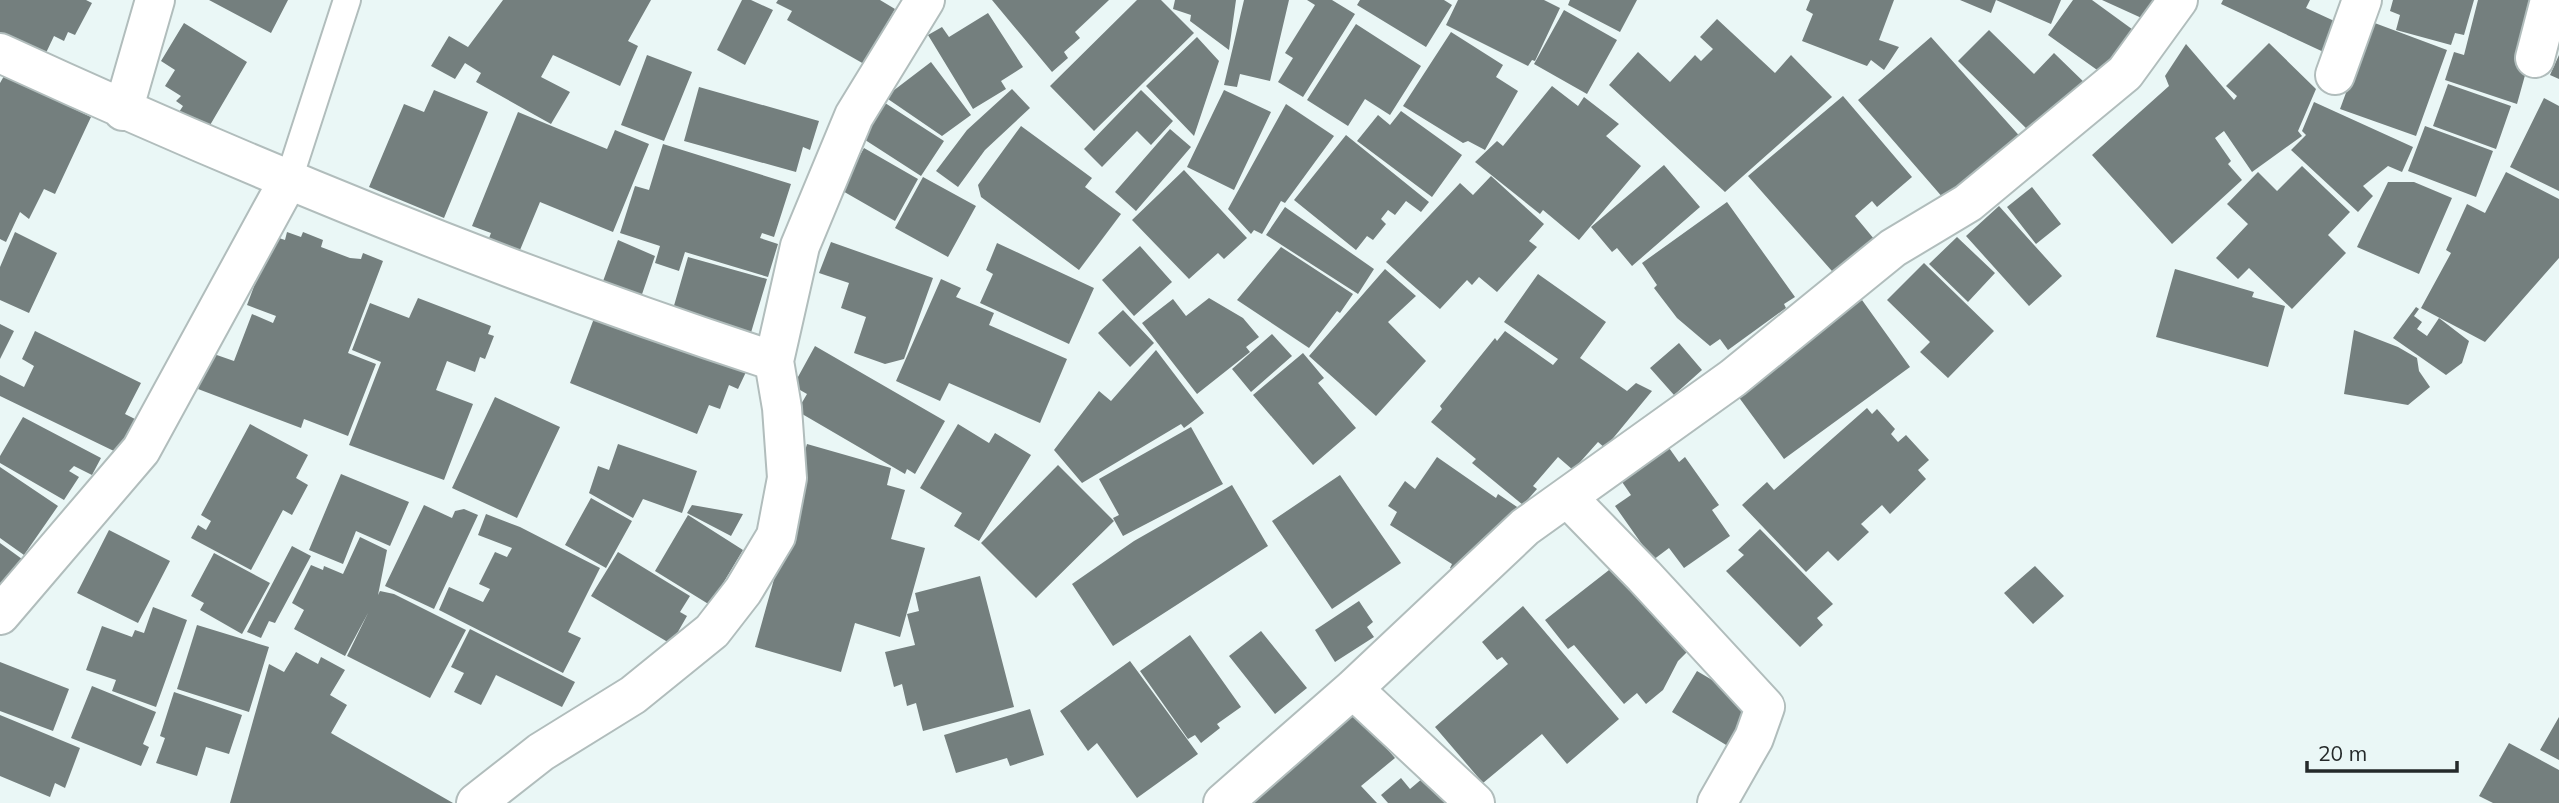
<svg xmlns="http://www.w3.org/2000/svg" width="2559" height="803" font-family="Mulish,sans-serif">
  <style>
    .building { fill: #747f7e }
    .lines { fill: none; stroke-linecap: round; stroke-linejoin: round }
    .lane-casing { stroke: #b1bdbc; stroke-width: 30 }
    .street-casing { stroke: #b1bdbc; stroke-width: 42 }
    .lane { stroke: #fff; stroke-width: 26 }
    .street { stroke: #fff; stroke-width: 38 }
  </style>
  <rect width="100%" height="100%" fill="#eaf7f6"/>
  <path class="building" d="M0,0H86L92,3L75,35L68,32L64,41L54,36L45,55L0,32Z
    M209,0H288L271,33Z
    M503,0H651L628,41L638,46L620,86L553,55L541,77L570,92L551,124L476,82L481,73L465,63L455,79L431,66L449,36L468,47Z
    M742,0H751L773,10L745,65L717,50Z
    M778,0H880L895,9L864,64L787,20L792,11L776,3Z
    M992,0H1109L1075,32L1080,38L1064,52L1068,58L1052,72Z
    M1137,0H1161L1194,33L1094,131L1050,86Z
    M1175,0H1236L1229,50L1190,21L1191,15L1173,9Z
    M1244,0H1289L1270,81L1240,74L1237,87L1224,85Z
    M1307,0H1332L1355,14L1303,97L1278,82L1293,58L1285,53L1315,5Z
    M1360,0H1444L1452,5L1426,47L1357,5Z
    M1458,0H1544L1560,8L1535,61L1532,60L1528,66L1446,25Z
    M1570,0H1637L1620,32L1568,5Z
    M1810,0H1894L1879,40L1899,47L1884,70L1871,60L1867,66L1802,41L1813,14L1806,10Z
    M1960,0H2061L2051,24L1996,0L1991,13Z
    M2073,0H2092L2147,40L2107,77L2048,35Z
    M2102,0H2169L2157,25Z
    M2223,0H2310L2306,8L2343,25L2330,55L2221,4Z
    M2393,0H2474L2464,35L2455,33L2451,45L2396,30L2400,15L2390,11Z
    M2478,0H2546L2517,104L2445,80L2454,52L2464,55Z
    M1564,10L1617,40L1587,94L1534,64Z
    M988,13L1023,67L1001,81L1006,89L973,109L928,35L942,27L949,37Z
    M1717,19L1775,73L1791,55L1832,97L1725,192L1609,85L1638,52L1670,82L1695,55L1701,61L1713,49L1700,37Z
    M2372,22L2447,50L2416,136L2340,109Z
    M184,23L247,62L206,132L177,115L183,106L176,101L181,96L165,86L175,70L161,61Z
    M1356,24L1421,66L1390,115L1365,99L1348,126L1307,100Z
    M1989,30L2034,74L2054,53L2089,87L2033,135L1958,61Z
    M1451,32L1503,65L1496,77L1518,91L1485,150L1468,141L1463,143L1403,106Z
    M1197,37L1219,61L1194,136L1146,86Z
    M1931,37L2024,141L1944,199L1858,100Z
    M2269,43L2316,89L2298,131L2302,136L2252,172L2224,131L2215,138L2231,161L2228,164L2242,180L2172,244L2092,155L2169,86L2165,76L2186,44L2234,100L2237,96L2226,86Z
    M647,55L692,72L664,141L621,125Z
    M2559,55V79L2550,75Z
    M931,62L971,115L942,136L885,97Z
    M4,76L91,117L55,194L44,189L29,219L20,212L6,242L0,239V83Z
    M2448,84L2511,106L2496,149L2433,126Z
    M1552,86L1578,106L1584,97L1619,124L1606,136L1641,166L1579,240L1543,210L1540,214L1475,162L1497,141L1503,146Z
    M699,87L819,121L810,150L803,147L796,172L684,141Z
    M1012,89L1030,108L985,150L958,187L936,171L967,130Z
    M434,90L488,112L444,218L369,187L404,104L424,112Z
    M1141,90L1173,121L1151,145L1137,131L1102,167L1084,149Z
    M1224,90L1271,112L1234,190L1187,167Z
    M1843,96L1912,177L1877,207L1872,201L1855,216L1879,245L1839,279L1748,176Z
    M2544,98L2559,106V191L2510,167Z
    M882,101L944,141L921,176L859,136Z
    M2314,102L2413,147L2402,172L2388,166L2363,186L2373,196L2358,212L2291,150L2306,135L2302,131Z
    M1286,104L1334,136L1285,203L1281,201L1262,234L1254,230L1251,234L1228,209Z
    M1401,111L1462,155L1432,197L1357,141L1378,115L1390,125Z
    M518,112L607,149L615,130L649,144L613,232L540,202L515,262L486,246L491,233L472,226Z
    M1021,126L1092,178L1085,187L1121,214L1079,270L981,197L978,185Z
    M2425,126L2493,151L2476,197L2408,171Z
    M1170,129L1191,147L1136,211L1115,192Z
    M1346,135L1429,202L1421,212L1406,201L1395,215L1388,210L1381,219L1386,224L1373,240L1367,236L1356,250L1294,200Z
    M663,144L791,184L774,237L762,233L760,238L778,244L768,277L685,252L679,271L655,263L660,246L620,233L635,186L649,190Z
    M864,148L918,179L895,221L834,186L849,160L855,164Z
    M1664,165L1700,207L1632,266L1617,248L1612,252L1591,227Z
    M2302,166L2350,212L2328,235L2346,253L2292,309L2249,268L2238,279L2216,258L2248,224L2227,204L2258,172L2277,191Z
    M1184,170L1247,238L1224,259L1218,253L1189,279L1132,220Z
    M2506,172L2559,199V258L2485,342L2421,308L2451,253L2446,250L2467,204L2485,213Z
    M1491,176L1544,224L1529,241L1537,247L1497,292L1479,277L1472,285L1467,280L1440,309L1386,262L1460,183L1473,195Z
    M923,177L976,206L948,257L895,228Z
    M2388,182H2414L2452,198L2419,274L2357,247Z
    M2032,187L2061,224L2036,244L2007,207Z
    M1727,202L1795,297L1784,304L1786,308L1728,350L1720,339L1710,346L1677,318L1654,288L1657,285L1642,263Z
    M1999,206L2062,276L2029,306L1966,236Z
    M1285,207L1374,269L1358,294L1266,235Z
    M15,232L57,253L29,313L0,300V267Z
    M287,232L301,237L303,232L323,240L321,247L350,258L361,259L363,253L383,261L348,353L376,364L348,436L304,419L301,428L198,389L211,353L234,361L252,314L273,323L276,316L247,305L273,236L285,240Z
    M1957,237L1995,273L1968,302L1929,264Z
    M618,240L655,256L637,309L598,295Z
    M831,242L933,278L904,359L885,364L854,353L866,317L841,308L849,283L819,273Z
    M997,243L1094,288L1069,344L980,303L993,274L986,270Z
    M1140,246L1172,282L1134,316L1102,280Z
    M1281,247L1353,294L1340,313L1337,311L1309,348L1237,300Z
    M688,257L767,279L747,346L669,323Z
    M1924,263L1994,331L1948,378L1920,352L1930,342L1887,300Z
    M1385,269L1416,296L1388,322L1426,361L1376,416L1309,356Z
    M2175,269L2254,292L2252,297L2285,306L2268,367L2156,337Z
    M1538,274L1606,322L1580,358L1627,391L1636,383L1652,391L1605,448L1598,442L1573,470L1558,457L1533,486L1537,489L1523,505L1472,463L1476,459L1431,422L1442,409L1440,406L1495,338L1497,341L1505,331L1553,365L1558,359L1504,322Z
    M941,279L961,288L956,297L994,313L989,325L1067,359L1040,423L949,383L940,401L896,381Z
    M418,298L491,326L488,334L494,336L485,359L480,357L475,372L447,361L436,390L473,404L444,480L349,445L381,362L352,350L370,303L409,318Z
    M1209,298L1243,318L1259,337L1246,347L1250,352L1197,394L1142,323L1173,299L1186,316Z
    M1862,300L1910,367L1784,459L1735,392Z
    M2416,307L2419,309L2414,316L2422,322L2417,329L2427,336L2439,318L2469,341L2462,363L2446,375L2393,338Z
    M1123,310L1154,343L1130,367L1098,333Z
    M596,313L746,372L738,389L729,385L720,409L709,405L697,434L570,383Z
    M0,324L14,331L0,359Z
    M2354,330L2398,347L2417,358L2419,371L2430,387L2408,405L2344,394Z
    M35,331L141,383L125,414L135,419L118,453L0,396V375L24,387L34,366L22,359Z
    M1272,334L1292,356L1251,392L1232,369Z
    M1679,343L1702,370L1674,395L1650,368Z
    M815,346L945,421L915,474L907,469L905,474L797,411L807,394L793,386Z
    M1156,350L1204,413L1184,428L1181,424L1082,483L1054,450L1099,391L1111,401Z
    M1303,353L1324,378L1318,383L1356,428L1313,465L1253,395Z
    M495,397L560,427L517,518L452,488Z
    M1867,408L1872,414L1877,409L1895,429L1891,434L1898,442L1906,435L1929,460L1918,470L1926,479L1890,514L1882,505L1861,524L1869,532L1838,561L1828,551L1806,572L1742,505L1767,482L1774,490Z
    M23,417L101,458L92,475L74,466L69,471L79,477L64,500L0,463V456Z
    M250,424L308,455L296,478L308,485L292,515L283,510L251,570L191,538L198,525L206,530L211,521L201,515Z
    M958,424L989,443L995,433L1031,455L979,541L954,526L962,513L920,488Z
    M1191,427L1223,484L1123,536L1113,518L1119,515L1099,479Z
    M618,444L697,471L682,513L643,499L633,518L589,493L598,466L609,470Z
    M807,444L891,468L887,485L905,490L891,539L925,548L900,637L855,623L841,672L755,647L787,533L782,531Z
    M1667,445L1679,462L1685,457L1719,505L1712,510L1730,536L1684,568L1669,548L1653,560L1615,506L1631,495L1620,479Z
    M1437,457L1496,498L1498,494L1523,511L1464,577L1450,568L1452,564L1390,525L1397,512L1388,506L1405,481L1415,489Z
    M1058,465L1114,521L1036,598L981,543Z
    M0,467L58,506L24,555L0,538Z
    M341,474L409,502L390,546L356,531L343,564L309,550Z
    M1340,475L1401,563L1332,609L1272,521Z
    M1232,485L1268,546L1113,646L1072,584L1134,541Z
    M591,498L632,521L606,568L565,545Z
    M424,505L452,518L455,511L464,509L478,515L434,609L385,586Z
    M692,505L743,514L731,536L687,513Z
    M486,514L520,527L600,568L568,632L581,638L563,673L439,610L449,587L483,602L490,589L479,584L495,552L507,557L512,548L478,535Z
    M688,515L743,550L710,605L655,571Z
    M1760,529L1833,604L1817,618L1823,625L1800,647L1726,571L1744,555L1738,550Z
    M109,530L170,561L138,623L77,593Z
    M360,537L387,550L378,595L380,591L394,594L466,630L430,698L347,656L368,613L345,656L294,629L304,610L292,603L311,565L323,570L324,566L343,574Z
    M0,543L22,559L0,590Z
    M292,546L311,556L275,623L269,621L261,638L247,632Z
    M618,552L690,596L680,612L687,616L671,644L591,596Z
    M214,553L270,583L242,634L200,610L204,603L191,596Z
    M1618,563L1687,652L1678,661L1663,690L1646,704L1637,693L1624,704L1574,645L1568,649L1545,620Z
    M2035,566L2064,596L2033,624L2004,593Z
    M980,576L1014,707L923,731L916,703L907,706L902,684L894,687L885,652L915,645L907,614L919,611L915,593Z
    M1359,601L1373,622L1367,627L1374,637L1335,662L1315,630Z
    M1523,606L1619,719L1567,764L1542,734L1483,783L1435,727L1508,664L1502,657L1497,660L1482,642Z
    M153,607L187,620L156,707L112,691L116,680L86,670L102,626L132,637L135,630L144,633Z
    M197,625L269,647L249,712L177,689Z
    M470,629L575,682L562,707L496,675L481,705L454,692L464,673L451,667Z
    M1261,631L1307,688L1275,714L1229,656Z
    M1190,635L1241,707L1217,724L1220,728L1201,743L1195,735L1188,739L1140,671Z
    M296,652L318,664L321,657L345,670L330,695L347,705L331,733L453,803H230L269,664L284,672Z
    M1130,661L1198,754L1137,798L1097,743L1088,751L1060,711Z
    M0,662L69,689L53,731L0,711Z
    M1697,671L1761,709L1736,751L1672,712Z
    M92,686L156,712L143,744L149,747L141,766L71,738Z
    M174,692L242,715L229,754L206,747L197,776L156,763L165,738L160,736Z
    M1030,709L1044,755L1010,766L1007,758L956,773L944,735Z
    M1354,711L1395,758L1361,786L1377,803H1248Z
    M0,715L80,748L65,788L55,783L50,797L0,776Z
    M2559,717V760L2540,750Z
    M2509,743L2559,770V803H2493L2479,796Z
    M1401,778L1410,789L1423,778L1445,803H1388L1381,795Z"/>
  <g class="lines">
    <g class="lane-casing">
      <path id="lane" d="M289,179L347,0"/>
    </g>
    <g class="street-casing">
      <path id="street" d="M0,53C252,169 511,275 774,361
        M2535,58L2550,0
        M2335,75L2362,0
        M123,111L155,0
        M1567,497L1644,576L1765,707L1754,738L1717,803
        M0,615L141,450L289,179
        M1353,689L1475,803
        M476,803L541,752L633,695L712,631L743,591L776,536L787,478L782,408L774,361L800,246L854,116L925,0
        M1223,803L1353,689L1525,527L1733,378L1893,248L1968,203L2125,73L2178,0"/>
    </g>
    <use href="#lane" class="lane"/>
    <use href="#street" class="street"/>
  </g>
  <path d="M2307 761v10h150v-10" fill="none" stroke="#252a2a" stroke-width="3.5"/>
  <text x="2318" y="761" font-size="21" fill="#252a2a" stroke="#eaf7f6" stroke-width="5" paint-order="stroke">20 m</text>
</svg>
